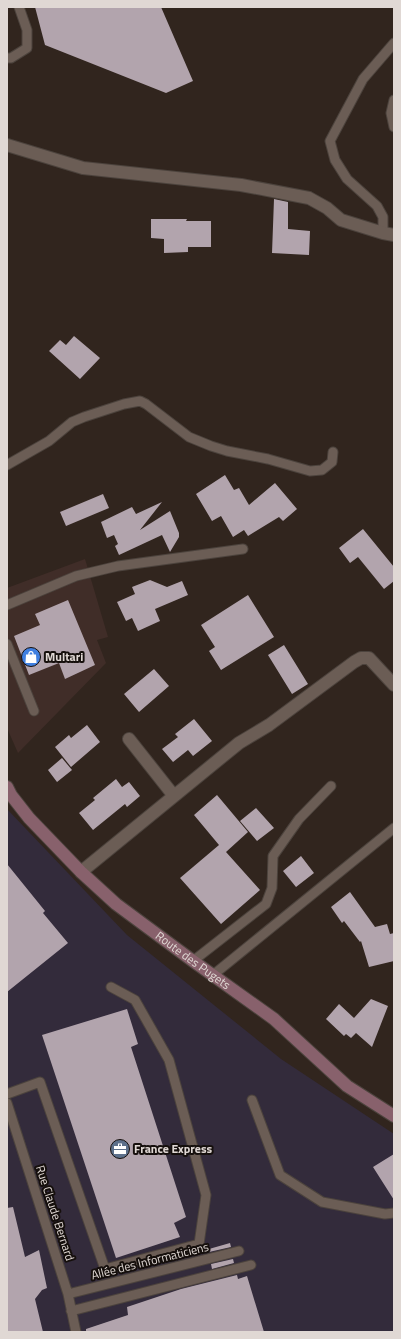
<svg xmlns="http://www.w3.org/2000/svg" width="401" height="1339" font-family="'Titillium Web',sans-serif">
  <style>
    .commercial { fill: #402d28 }
    .industrial { fill: #332b3b }
    .building { fill: #b2a4ad }
    .lines { fill: none; stroke-linecap: round; stroke-linejoin: round }
    .lane-casing { stroke: #4c433d; stroke-width: 11 }
    .street-casing { stroke: #4c433d; stroke-width: 14 }
    .secondary-casing { stroke: #4c433d; stroke-width: 14 }
    .lane { stroke: #6b5d55; stroke-width: 9 }
    .street { stroke: #6b5d55; stroke-width: 12 }
    .secondary { stroke: #88616c; stroke-width: 12 }
    .labels { text-anchor: middle; stroke-width: 4; stroke-linejoin: round; paint-order: stroke }
    .poi-label { font-size: 12px; font-weight: bold; fill: #e0d8d4; stroke: #150f0c; text-anchor: start }
    .street-label { font-size: 12px; fill: #e0d8d4; stroke: #150f0c }
  </style>
  <rect width="100%" height="100%" fill="#31251e"/>
  <path class="commercial" d="M85,559L108,637L97,640L106,663L18,753L7,728V588Z"/>
  <path class="industrial" d="M7,809L127,935L281,1059L394,1134V1332H7Z"/>
  <path class="building" d="M35,7H161L193,81L166,93L45,45Z
    M274,199L288,202V229L310,231L309,255L272,253Z
    M151,219H187L186,221H211V247H188V252L164,253V239L151,238Z
    M74,336L100,358L80,379L49,351L60,340L66,345Z
    M225,475L234,490L239,488L249,505L275,483L297,509L283,521L279,517L248,536L244,530L233,537L221,516L212,521L196,494Z
    M103,494L109,508L66,526L60,512Z
    M162,502L140,530L170,511L179,533V537L170,552L162,535L119,555L115,546L118,544L114,535L107,538L101,522L132,507L136,514Z
    M363,529L394,567V581L384,589L358,557L350,563L339,548Z
    M150,580L167,587L182,581L188,595L155,609L160,621L138,631L132,618L126,621L117,602L135,594L132,587Z
    M248,595L274,637L221,670L209,651L215,647L201,625Z
    M68,600L95,665L65,679L59,663L29,675L14,636L40,625L35,614Z
    M284,645L308,684L292,694L268,655Z
    M154,669L169,686L139,712L124,694Z
    M194,719L212,741L193,756L188,750L173,762L162,749L178,737L175,734Z
    M87,725L100,742L71,767L55,747L69,735L71,738Z
    M62,758L72,770L57,782L48,770Z
    M116,779L122,787L129,782L140,796L127,807L125,804L93,830L79,813L95,800L93,798Z
    M217,795L248,832L226,852L260,890L221,924L180,878L219,845L194,815Z
    M256,808L274,828L257,841L240,821Z
    M301,856L314,873L296,887L283,871Z
    M7,864L45,911L43,913L68,943L7,992Z
    M350,892L375,927L387,924L390,934L394,933V961L369,967L361,941L360,942L344,921L342,923L331,907Z
    M371,999L388,1006L372,1047L356,1033L351,1038L346,1034L344,1036L326,1019L339,1004L354,1018Z
    M127,1009L138,1044L131,1047L186,1217L174,1223L180,1237L116,1258L42,1035Z
    M394,1154V1200L373,1167Z
    M13,1207L25,1257L39,1250L47,1288L42,1290L35,1299L43,1332H7V1208Z
    M230,1243L231,1247L209,1252V1249Z
    M233,1259L234,1263L212,1269L211,1264Z
    M237,1275L238,1279L247,1276L264,1332H86V1329L128,1315L127,1307L181,1289Z"/>
  <g class="lines">
    <g class="lane-casing">
      <path id="lane" d="M7,58H11L27,48V30L19,7
        M394,100L391,113L394,127
        M383,233V217L377,206L347,179L335,160L330,141L363,79L394,43
        M7,465L49,441L72,422L84,417L124,404L140,401L146,404L189,437L211,446L227,451L268,459L310,471L322,470L332,462L333,452
        M7,605L76,576L118,566L243,549
        M7,644L34,711
        M193,961L266,904L272,888L273,856L299,819L331,786
        M213,975L394,828
        M7,1094L40,1082L105,1269L199,1244L206,1195L169,1060L135,1000L111,987
        M252,1100L280,1175L322,1202L385,1214L394,1213
        M7,1103L68,1294L76,1332
        M68,1294L239,1251
        M71,1311L251,1265"/>
    </g>
    <g class="street-casing">
      <path id="street" d="M7,145L83,168L241,185L309,198L327,208L341,220L383,233L394,235
        M129,739L174,796
        M81,872L239,743L269,725L354,662L361,658H369L394,685"/>
    </g>
    <g class="secondary-casing">
      <g id="secondary">
        <path id="s1" d="M7,787L11,795L29,818L81,872L116,904L193,961L274,1019L347,1086L394,1116"/>
      </g>
    </g>
    <use href="#lane" class="lane"/>
    <use href="#street" class="street"/>
    <use href="#secondary" class="secondary"/>
  </g>
  <defs>
    <g id="shop-disc" transform="scale(1)"><circle r="9.5" fill="#3f7fe0" stroke="#150f0c"/><path d="M-5-2.5h2.3a2.7 3.5 0 0 1 5.4 0H5L5.5 6h-11ZM-1.5-2.5h3a1.5 2.3 0 0 0-3 0Z" fill="#fff"/></g>
    <g id="office-disc" transform="scale(1)"><circle r="9.5" fill="#5c6f8a" stroke="#150f0c"/><path d="M-6-3h4V-5.5h4V-3h4V5H-6ZM-1-4.5V-3h2v-1.5ZM-6 0V1H6V0Z" fill="#fff"/></g>
  </defs>
  <g fill-rule="evenodd">
    <use href="#shop-disc" x="31" y="657"/>
    <use href="#office-disc" x="120" y="1149"/>
  </g>
  <g class="labels">
    <g class="poi-label">
      <text x="45" y="661">Multari</text>
      <text x="134" y="1153">France Express</text>
    </g>
    <g class="street-label">
      <text dy="4" stroke="none"><textPath href="#s1" startOffset="256">Route des Pugets</textPath></text>
      <text transform="translate(55 1213) rotate(72)" y="4">Rue Claude Bernard</text>
      <text transform="translate(150 1261) rotate(-14)" y="4">Allée des Informaticiens</text>
    </g>
  </g>
  <rect width="401" height="1339" fill="none" stroke="#e0d8d4" stroke-width="16"/>
</svg>
